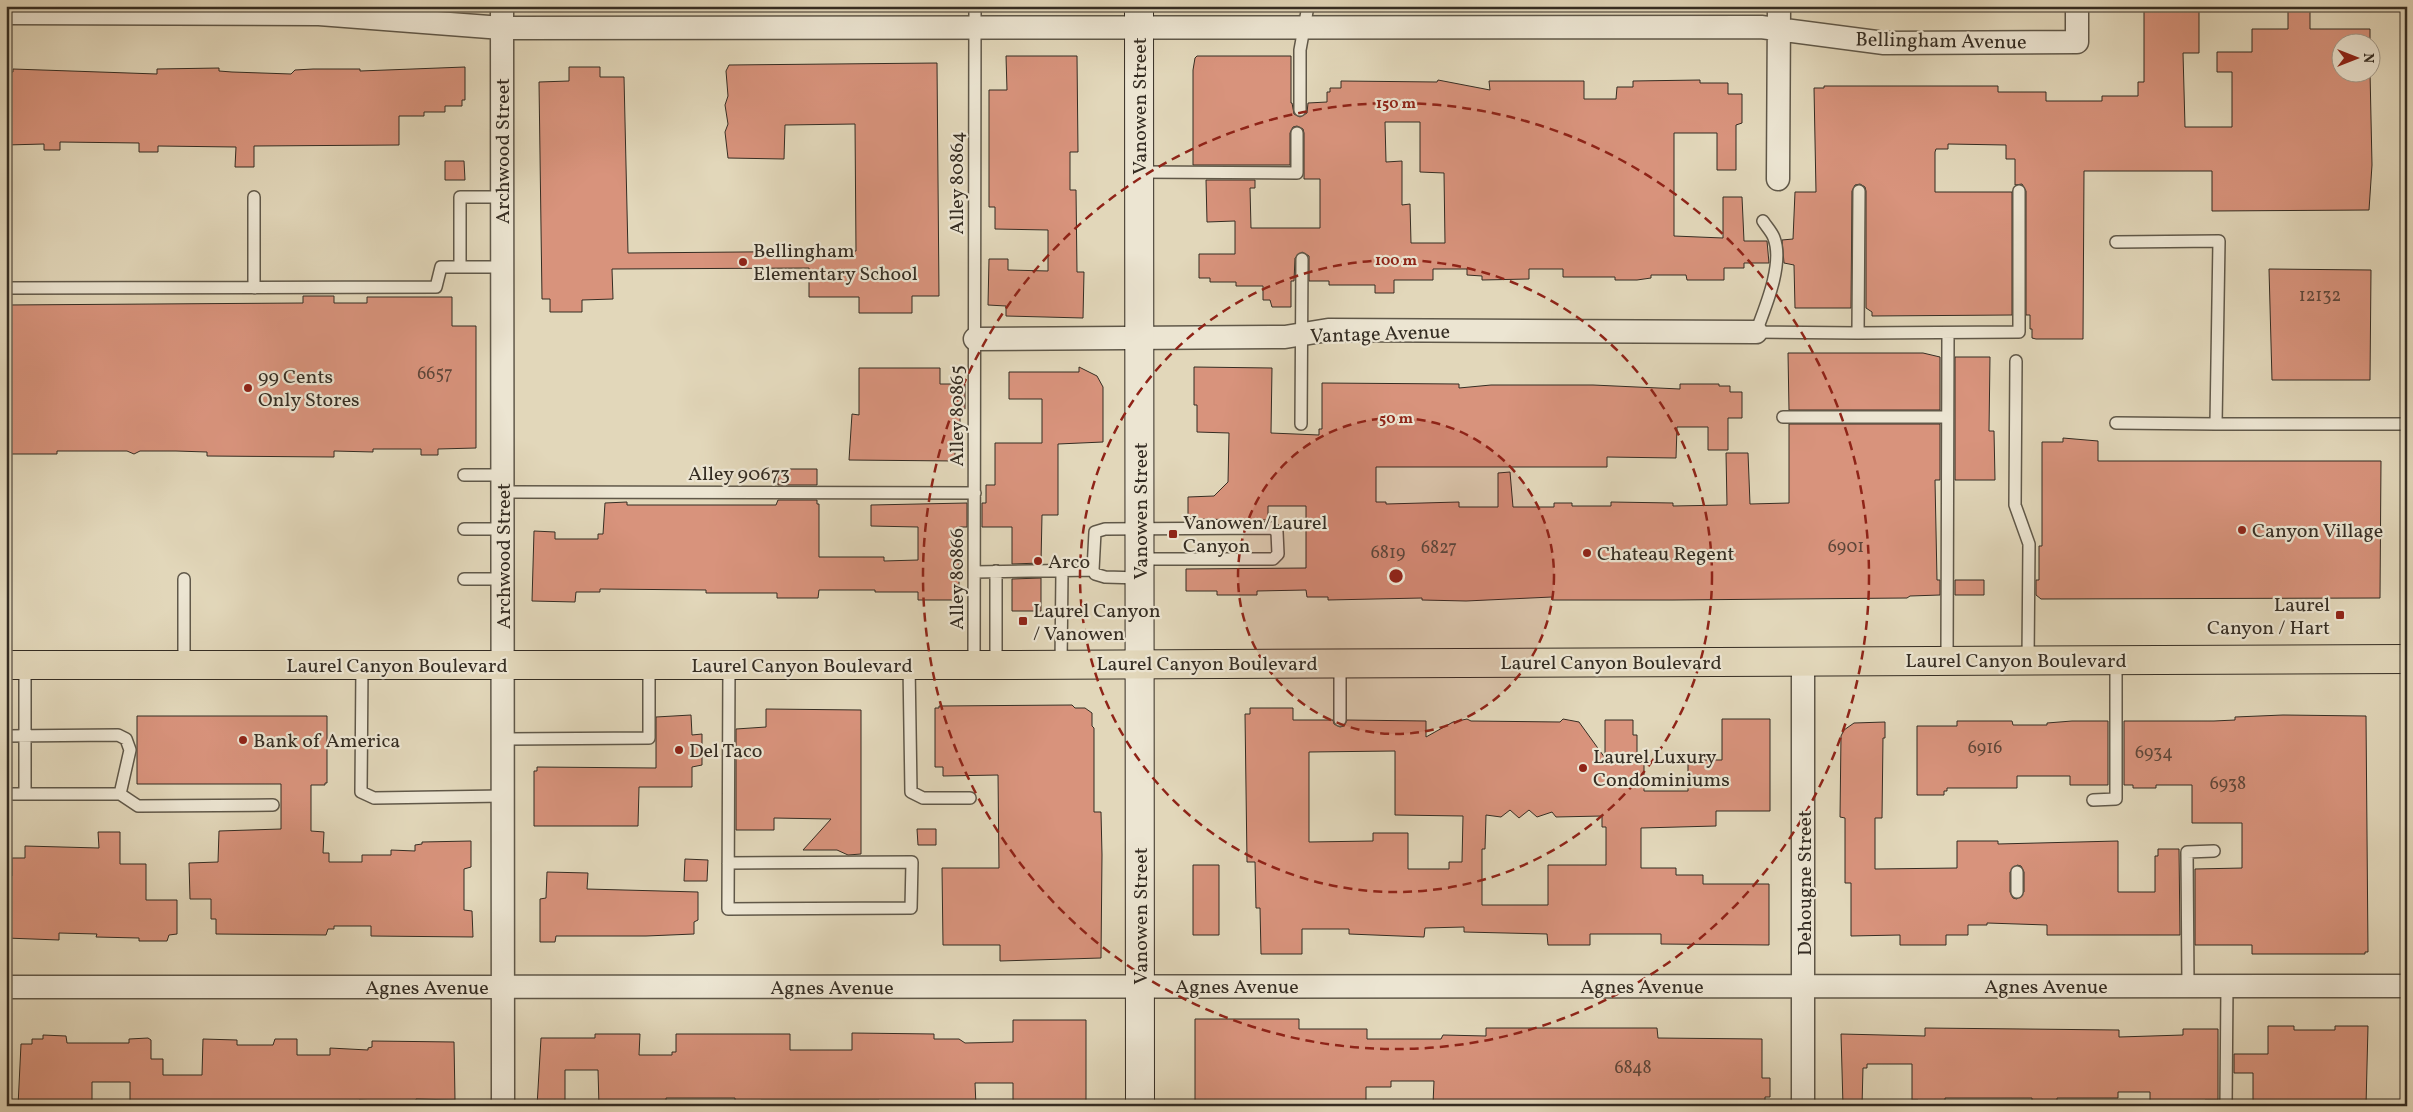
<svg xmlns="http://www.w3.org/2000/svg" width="2413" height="1112" font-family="Vollkorn,serif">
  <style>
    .building { fill: #d8937c; stroke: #352d23; fill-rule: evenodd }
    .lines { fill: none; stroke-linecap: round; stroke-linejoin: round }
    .lane-casing { stroke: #605849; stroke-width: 14 }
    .street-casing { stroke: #605849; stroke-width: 25 }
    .secondary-casing { stroke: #352d23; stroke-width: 30 }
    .primary-casing { stroke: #352d23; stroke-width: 30 }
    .lane { stroke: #ece5d2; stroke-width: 11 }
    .street { stroke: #ece5d2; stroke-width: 22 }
    .secondary { stroke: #ece5d2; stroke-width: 28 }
    .primary { stroke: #e2d7ba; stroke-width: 28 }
    .ring { fill: none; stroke: #8f2418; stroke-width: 2.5; stroke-dasharray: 9 6 }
    .poi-dot { fill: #8f2418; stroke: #ece5d2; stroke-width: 2 }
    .labels { text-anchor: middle; stroke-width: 4.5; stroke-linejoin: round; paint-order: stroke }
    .number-label { font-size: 18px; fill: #5e4639 }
    .street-label { font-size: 20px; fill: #352d23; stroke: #ece5d2 }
    .poi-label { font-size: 20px; fill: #352d23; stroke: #ece5d2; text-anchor: start }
    .centre { fill: #8f2418; stroke: #ece5d2; stroke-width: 2.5 }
    .ring-label { font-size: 15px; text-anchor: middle; font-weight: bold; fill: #8f2418; stroke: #ece5d2; stroke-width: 4.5; stroke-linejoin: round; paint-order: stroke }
  </style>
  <rect width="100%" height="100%" fill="#e2d7ba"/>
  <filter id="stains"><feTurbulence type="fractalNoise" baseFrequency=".004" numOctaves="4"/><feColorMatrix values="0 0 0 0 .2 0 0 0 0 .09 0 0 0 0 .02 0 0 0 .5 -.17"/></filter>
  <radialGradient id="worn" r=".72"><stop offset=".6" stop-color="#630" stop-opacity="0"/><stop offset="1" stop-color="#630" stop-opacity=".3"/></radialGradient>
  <path class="building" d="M2144,6H2199V53H2183L2185,127H2232V72H2217V52H2252V29H2288V6H2310V29H2370V42H2340V72H2370L2372,165L2369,210L2212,211V171H2084L2083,339H2036L2032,338V329H2030V315H2026V191L2022,184L2015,185V159H2006V145L1948,144V149H1936L1935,152V192H2012V315L1872,316V312L1866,308V191L1865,187L1860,184L1855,185L1852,191L1851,308H1795L1794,265L1784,263L1782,240L1793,239L1795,192H1816L1814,88H1824V86H1998V92H2046V101H2102V96H2138V82H2144Z
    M1006,56H1077L1078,152H1070V190H1076L1077,272H1084L1083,318L1006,316V306L988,305L989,259H1008V270L1048,271V230L995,229V207H989V90H1007Z
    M1197,56H1291V103H1292L1294,114L1300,117L1307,113L1308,103L1327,102V92H1330V88H1341V81L1437,82L1438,80L1490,90L1489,81H1584V99H1616L1617,87H1633V81L1700,80V83H1728V94H1742V123L1736,125V170H1717V133H1674V236L1723,238V197H1742L1744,241H1767L1769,263H1744V268H1724V280H1687L1686,275H1651V278L1637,280H1615V277H1563V269H1529V279L1482,280V276L1467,275V269H1433V280H1394V293H1375V285H1329V281H1309V256L1302,252L1295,258L1294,281H1291V307H1272L1270,300H1263V286H1236V282H1210V278H1199V254H1235V221L1207,222L1206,180H1255V188H1250L1251,228H1320V179H1304V133L1303,129L1297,126L1293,127L1290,133V165H1193V70L1195,58ZM1385,122H1420V172L1444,173L1445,243H1411L1410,204L1402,205V161L1386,162Z
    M937,63L939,296H912V313H859V297H809V268L612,269L613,299L582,300V312H550V299H542L539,82L569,81V67H600V77H624L628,253L856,251L855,124L785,125L784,159L728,158L725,132L728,124L725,105L728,96L726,71L729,65Z
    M465,67V100H462V106H445V112H424V116H399V145L254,146V167H235L236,147L158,146V152H139V143L60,142V150H44V144L6,145V72H13V69L157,74V69L219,68V71L232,72L291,74L295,70L313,69H360V71Z
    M445,161H464L465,180H445Z
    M2269,269L2371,270L2370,380H2272Z
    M303,296H334V303H367V297H452V326H476V448L438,449V455H421V449H373V452L334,451V457L207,456V452L176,451H140L134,454L127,451H57V454H6V305L303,303Z
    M1788,353H1923L1940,357V410H1789Z
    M1955,357H1990L1989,431H1994L1995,480H1955Z
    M1079,367L1097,376L1103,387V442L1058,444V515H1042L1041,563L1012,564V527H982V503H986V485H995V443H1042V399H1009V372H1079Z
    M1194,367L1272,368L1271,433L1319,435V429H1322V383L1459,384V388L1491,385H1593L1680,389V384H1719V386H1730V392H1742V418H1728V450H1708V427H1677L1676,458L1607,457V467H1376V502H1386V504L1459,502V507H1498V473L1510,472L1513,507H1554V503H1572V506H1611V502L1673,503V506L1727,505L1726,453H1748L1750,504L1789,503V424H1940V480H1935L1937,580H1940V595L1910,596L1907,598L1673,600H1552V597L1466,601L1422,600V598L1328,600V597H1307L1306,590L1257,591V595H1217V591H1186V569L1306,568V506H1268V520L1188,519V497L1214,496L1228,482L1229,433L1197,432V405H1194Z
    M859,368H940V384H965V409H960V450H955V461L849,460L852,414L859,415Z
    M2063,438L2098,441V461H2381L2380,598L2041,599L2036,595V580H2039V546H2042V442H2063Z
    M778,469H817V485H778Z
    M778,500H817V504H819V557H884V561L918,560V527L871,526V505L967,503V527H959V600H918V592H875V590H819L818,598H777V593H706V590L600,589V592H576L575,602L532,601L534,531L555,532V539H598V534H603L605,503L627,502V505H776Z
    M1041,578V611H1012V579Z
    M1955,580H1984V595H1955Z
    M1072,705L1075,708H1085L1092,713V726L1094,728V812H1101L1102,855L1101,958L1000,961V945H943L942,868H999L998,775L943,776V767H935V708H939V706Z
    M1250,708H1293V720H1333L1334,724L1340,727L1344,726L1347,720L1426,721V737L1453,722L1467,719L1471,721L1560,722L1563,719L1579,722L1605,758V720H1633V735H1637V757H1644V791H1688V760H1722V719H1770V811H1716V826L1641,828V868H1676V875H1703V884H1769V945L1661,944V934H1590V945H1548L1547,934L1464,932V927L1425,928L1424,937L1349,934V929H1302V954H1261L1260,908H1256L1255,862H1247L1245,714H1250ZM1395,751V815L1463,816L1462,862H1449V869H1408V833H1373V841L1309,842V752ZM1510,810L1519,818L1529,810L1537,817L1552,812L1556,817L1602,816V827H1606V865H1548V905H1482V849H1485L1486,815L1501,817Z
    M766,709L861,710V854L848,855L837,850H803L831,819L774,818V830H736V729L766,727Z
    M691,715L692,735L702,734V765L692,767V787H639L638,826H534V771H537V767L656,768V717Z
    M2283,715L2366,716L2368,952H2365V954H2252V945H2195V869L2242,868V823H2192V785H2156V788H2133V785H2124V721H2214L2235,720V717Z
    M137,716H327V783H325V785H311V831L324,832L323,853H329V862H362V855H391V850L415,851V845L422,844V842L471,841V867L464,869V910L472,911L473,937L371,936V926H334V929H328L326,935L216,934V919H211V899H190L189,863L218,862L219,831L281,829V784H137Z
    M1957,721H2012L2013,725H2047V723L2072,721H2108V785H2070V776H2017V788H1947V791H1944V795H1917V726H1957Z
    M1885,722V738H1883L1882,818H1875V869L1957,868V841H1998V844L2118,841V892H2155V856H2158V849H2179L2180,935H2047V925L1987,923V925H1968V935H1946V945H1900V935L1851,936V883H1845V818L1840,817L1841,736L1844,730L1854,723ZM2017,865L2021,866L2024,872V892L2017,899L2013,898L2010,892V872Z
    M917,829H936V845H918Z
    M98,832H120V864H146V900H177V934L169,935L167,941H139V938L96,937L97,934L59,933V940L6,938V876H12V858H25V846L99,848Z
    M685,859L708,860L707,881H684Z
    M1193,865H1219V935H1193Z
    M547,872L588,873L587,889L698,892V920L694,922V934L646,936H556L555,942H540V899L546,898Z
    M1195,1019H1299V1029H1367V1039H1441L1443,1035L1486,1036V1028H1657L1658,1038L1762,1039V1078H1770V1097H1765V1106H1457L1433,1104L1434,1081H1391V1087H1366V1106H1195Z
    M1013,1020H1086V1106H1013V1083H975L976,1106H940V1101L879,1102V1100H761L757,1103H735V1098H666V1106H599L598,1070H565V1106H537L541,1038H595V1034H640L639,1055H672V1052H676V1034H790V1050H852V1033L934,1034V1039H959L965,1043L1013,1042Z
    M2268,1026H2294V1030H2335V1026H2368L2366,1106H2253V1073H2234V1054H2268Z
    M1925,1028L2119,1030V1037L2183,1035V1029H2218V1100H2205V1105L2150,1106V1092H2118V1098H2057V1106H2032V1098H1945V1106H1918V1100H1912V1064H1867V1068H1863L1862,1106H1843L1841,1034L1925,1036Z
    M43,1035L66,1036L67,1043H129V1039L148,1038L151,1040V1059H163V1075H202L203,1039L237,1040V1045H273L275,1039H297V1055H330V1048L368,1050V1048L372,1047V1041L454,1042L455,1100L416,1099V1106H395L394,1102L359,1100V1106H130V1082H92V1106H18L21,1044H32V1039H43Z"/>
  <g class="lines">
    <g class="lane-casing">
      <path id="lane" d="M1300,110V50L1308,6
        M1139,172L1297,173V133
        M1859,191L1858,333L2019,332V191
        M1763,221C1766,226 1772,232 1774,238C1784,264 1765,308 1756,332L1858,333
        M2116,242L2219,241L2216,424H2407
        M460,267V197H503
        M6,288L436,287L441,267H502
        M254,288V197
        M2016,361L2015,505L2029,544L2028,659
        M1783,417H1947
        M2116,423L2216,424
        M1301,424L1302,259
        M464,475H502
        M503,492L975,493
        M464,529H503
        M1140,559H1273L1278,554L1277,532L1272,528L1105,529L1095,532L1093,570L1095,574L1105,577L1140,578
        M996,571V665
        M975,572L1093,570
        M184,579V666
        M464,579H503
        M1947,660L1948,333
        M1340,663V720
        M1061,664L1062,571
        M362,665L361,792L374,798L503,796
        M909,665L911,792L923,798H970
        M974,665L975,6
        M6,736L118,735L126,739L130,750L120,794
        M503,739L649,738V665
        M6,794H120L138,806L273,805
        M25,794V665
        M2093,800L2116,799V659
        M728,863L912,862L911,908L728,909L729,664
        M2017,892V872
        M2188,986L2187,852L2214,851
        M2226,1106L2227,986"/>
    </g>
    <g class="street-casing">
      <path id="street" d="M502,6L503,1106
        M6,13L319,14L502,28L1761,27L1884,43L2077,42V6
        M1778,179L1779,6
        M975,339L1285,337L1328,330L1756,332
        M1803,661V1106
        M6,987L2407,986"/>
    </g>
    <g class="secondary-casing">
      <path id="secondary" d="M1139,6L1140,1106"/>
    </g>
    <g class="primary-casing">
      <path id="primary" d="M6,665H996L2407,659"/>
    </g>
    <use href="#lane" class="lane"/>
    <use href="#street" class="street"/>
    <use href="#secondary" class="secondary"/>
    <use href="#primary" class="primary"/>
  </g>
  <circle cx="1396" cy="576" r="158" fill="#8f2418" fill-opacity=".12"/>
  <g class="ring">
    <circle cx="1396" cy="576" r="158"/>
    <circle cx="1396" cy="576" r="316"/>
    <circle cx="1396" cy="576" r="473"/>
  </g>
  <g class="poi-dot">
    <circle cx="743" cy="262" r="5"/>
    <circle cx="248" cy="388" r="5"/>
    <circle cx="2242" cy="530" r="5"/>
    <rect x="1168" y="529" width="10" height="10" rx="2.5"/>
    <circle cx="1587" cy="553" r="5"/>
    <circle cx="1038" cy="561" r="5"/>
    <rect x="2335" y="610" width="10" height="10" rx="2.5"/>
    <rect x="1018" y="616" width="10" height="10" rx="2.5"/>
    <circle cx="243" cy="740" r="5"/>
    <circle cx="679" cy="750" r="5"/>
    <circle cx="1583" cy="768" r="5"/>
  </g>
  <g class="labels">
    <g class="number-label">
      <text x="2320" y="301">12132</text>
      <text x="435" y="379">6657</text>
      <text x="1846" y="552">6901</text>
      <text x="1439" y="553">6827</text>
      <text x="1388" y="558">6819</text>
      <text x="1985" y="753">6916</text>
      <text x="2154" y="758">6934</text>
      <text x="2228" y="789">6938</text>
      <text x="1633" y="1073">6848</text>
    </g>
    <g class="street-label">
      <text transform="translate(1941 40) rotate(1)" y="7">Bellingham Avenue</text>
      <text transform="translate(1139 106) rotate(-90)" y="7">Vanowen Street</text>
      <text transform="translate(502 151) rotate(-90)" y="7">Archwood Street</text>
      <text transform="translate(956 183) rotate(-90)" y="7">Alley 80864</text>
      <text transform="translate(1380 333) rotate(-2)" y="7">Vantage Avenue</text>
      <text transform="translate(956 416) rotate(-90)" y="7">Alley 80865</text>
      <text x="739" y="480">Alley 90673</text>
      <text transform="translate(1140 511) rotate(-90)" y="7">Vanowen Street</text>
      <text transform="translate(503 556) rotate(-90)" y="7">Archwood Street</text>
      <text transform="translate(956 579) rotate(-90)" y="7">Alley 80866</text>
      <text x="2016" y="667">Laurel Canyon Boulevard</text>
      <text x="1611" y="669">Laurel Canyon Boulevard</text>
      <text x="1207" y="670">Laurel Canyon Boulevard</text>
      <text x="397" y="672">Laurel Canyon Boulevard</text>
      <text x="802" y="672">Laurel Canyon Boulevard</text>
      <text transform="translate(1804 883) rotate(-90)" y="7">Dehougne Street</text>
      <text transform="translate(1140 916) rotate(-90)" y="7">Vanowen Street</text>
      <text x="1237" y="993">Agnes Avenue</text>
      <text x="1642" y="993">Agnes Avenue</text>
      <text x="2046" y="993">Agnes Avenue</text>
      <text x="427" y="994">Agnes Avenue</text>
      <text x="832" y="994">Agnes Avenue</text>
    </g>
    <g class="poi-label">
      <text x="753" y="257">Bellingham<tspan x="753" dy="23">Elementary School</tspan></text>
      <text x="258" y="383">99 Cents<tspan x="258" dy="23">Only Stores</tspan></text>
      <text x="1183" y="529">Vanowen/Laurel<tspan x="1183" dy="23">Canyon</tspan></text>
      <text x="2252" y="537">Canyon Village</text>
      <text x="1597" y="560">Chateau Regent</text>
      <text x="1048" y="568">Arco</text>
      <text x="2330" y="611" text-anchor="end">Laurel<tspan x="2330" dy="23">Canyon / Hart</tspan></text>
      <text x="1033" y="617">Laurel Canyon<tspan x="1033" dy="23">/ Vanowen</tspan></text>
      <text x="253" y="747">Bank of America</text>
      <text x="689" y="757">Del Taco</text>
      <text x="1593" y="763">Laurel Luxury<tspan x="1593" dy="23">Condominiums</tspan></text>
    </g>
  </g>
  <circle cx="1396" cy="576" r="8" class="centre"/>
  <g class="ring-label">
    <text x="1396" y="108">150 m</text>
    <text x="1396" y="265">100 m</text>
    <text x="1396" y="423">50 m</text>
  </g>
  <rect width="2413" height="1112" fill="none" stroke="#e2d7ba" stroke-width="25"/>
  <rect x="8" y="8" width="2398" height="1097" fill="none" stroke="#352d23" stroke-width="2.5"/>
  <rect x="12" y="12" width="2388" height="1087" fill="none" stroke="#352d23"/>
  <g transform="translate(2356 58) rotate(90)"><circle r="24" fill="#ece5d2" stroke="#a39b8c"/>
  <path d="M0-4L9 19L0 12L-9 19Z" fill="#8f2418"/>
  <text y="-8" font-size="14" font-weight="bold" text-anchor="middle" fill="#352d23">N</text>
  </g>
  <rect width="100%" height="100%" filter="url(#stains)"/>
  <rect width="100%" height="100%" fill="url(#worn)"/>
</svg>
